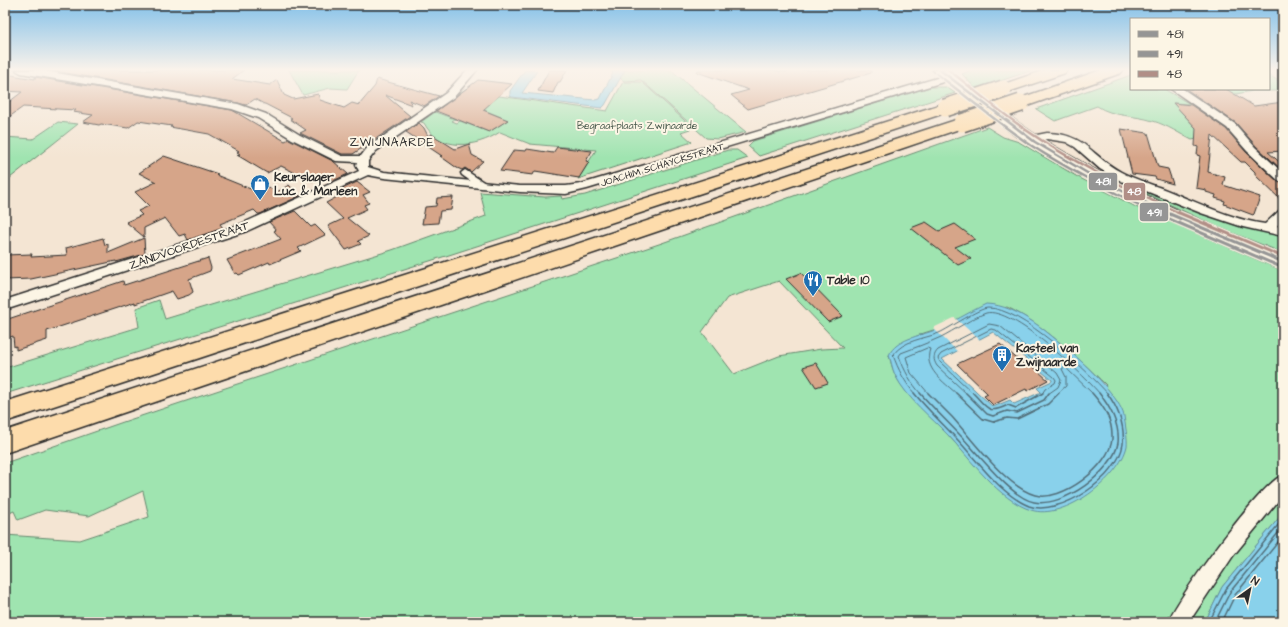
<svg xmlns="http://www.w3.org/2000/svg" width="1288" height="627" font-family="'Architects Daughter',sans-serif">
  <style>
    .green { fill: #9fe4b0; stroke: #65886e; fill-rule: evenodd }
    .water { fill: #89d1eb; stroke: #638f9e; fill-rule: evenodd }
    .pier { fill: #f4e5d3 }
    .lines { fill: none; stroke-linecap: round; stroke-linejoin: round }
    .shore-far1 { stroke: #516d78; stroke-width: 1 }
    .shore { stroke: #516d78; stroke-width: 1.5 }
    .building { fill: #d6a589; stroke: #2b2b2b }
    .pedestrian-casing { stroke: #2b2b2b; stroke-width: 3 }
    .minor-casing { stroke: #2b2b2b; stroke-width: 3 }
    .secondary-casing { stroke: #2b2b2b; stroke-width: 3 }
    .motorway-casing { stroke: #2b2b2b; stroke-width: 3 }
    .pedestrian { fill: #fcf5e5; fill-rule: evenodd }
    .minor { fill: #fcf5e5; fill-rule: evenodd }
    .secondary { fill: #fcf5e5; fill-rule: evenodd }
    .motorway { fill: #fddcac; fill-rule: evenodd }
    .motorway-bridge-casing { stroke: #2b2b2b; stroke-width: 20; stroke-linecap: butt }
    .motorway-bridge { stroke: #fddcac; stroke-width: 17 }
    .bus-1-far1-casing { stroke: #fcf5e5; stroke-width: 5 }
    .bus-1-casing { stroke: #fcf5e5; stroke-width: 6 }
    .bus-2-far1-casing { stroke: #fcf5e5; stroke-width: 5 }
    .bus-2-casing { stroke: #fcf5e5; stroke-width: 6 }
    .bus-3-far1-casing { stroke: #fcf5e5; stroke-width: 5 }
    .bus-3-casing { stroke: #fcf5e5; stroke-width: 6 }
    .bus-1-far1 { stroke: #959595; stroke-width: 2.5 }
    .bus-1 { stroke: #959595; stroke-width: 3 }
    .bus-2-far1 { stroke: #959595; stroke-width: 2.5 }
    .bus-2 { stroke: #959595; stroke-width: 3 }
    .bus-3-far1 { stroke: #b18f87; stroke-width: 2.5 }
    .bus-3 { stroke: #b18f87; stroke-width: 3 }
    .labels { text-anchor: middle; stroke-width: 4; stroke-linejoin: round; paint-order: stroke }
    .far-park-label { font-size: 10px; fill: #48594c; stroke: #fcf5e5 }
    .far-street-label { font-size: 10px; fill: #2b2b2b; stroke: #fcf5e5 }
    .far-quarter-label { font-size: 12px; letter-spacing: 1px; fill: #2b2b2b; stroke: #fcf5e5 }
    .poi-label { font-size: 12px; font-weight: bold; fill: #2b2b2b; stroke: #fcf5e5; text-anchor: start }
    .street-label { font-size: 12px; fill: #2b2b2b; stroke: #fcf5e5 }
    .line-badge { stroke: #fcf5e5; stroke-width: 1.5 }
    .badge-label { font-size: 11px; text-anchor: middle; font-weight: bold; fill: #fff }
  </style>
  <rect width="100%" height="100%" fill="#f4e5d3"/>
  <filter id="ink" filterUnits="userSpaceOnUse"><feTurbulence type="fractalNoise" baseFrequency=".025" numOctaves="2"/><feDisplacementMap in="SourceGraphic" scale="8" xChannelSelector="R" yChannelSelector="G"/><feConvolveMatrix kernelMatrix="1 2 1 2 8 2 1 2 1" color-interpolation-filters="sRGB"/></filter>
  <g filter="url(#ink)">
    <path class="green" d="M289,70H359L347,89L330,88L303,95Z
      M609,70H671L746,132L718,139L706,138L641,80L624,81Z
      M971,70H1033L976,89L962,74Z
      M1131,75V89H1164L1190,104L1173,103L1205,137L1192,140C1180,134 1167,125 1153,121C1135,115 1113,117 1097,106L1055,121L1036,109Z
      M1269,75L1283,84V91H1253L1224,96L1211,89H1269Z
      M623,82H642L693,128L681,132L692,142L578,179L596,150L530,144L500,132C476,148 439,152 424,123L421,122L435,112L455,119L452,121L457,123L460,121L489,132L508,120L456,98L457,95L467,88L499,96L607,111Z
      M930,87H946L955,93L759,156L748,146L753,141Z
      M58,122L78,124L5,182V137L33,139Z
      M987,127L1003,137L1019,142L1076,176L1138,208L1283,271V513L1222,587L1205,622H5V535L80,540L149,517L143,491L89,516L45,510L18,520L14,511L5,515V463L126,421L662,243ZM779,281L843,348L821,349L779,356L734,374L702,332L727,298ZM1007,307C1044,325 1076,356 1106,385L1007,496C982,475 961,449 939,425C925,411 909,398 898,380C893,372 891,363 889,355L910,339L924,333Z
      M728,150H737L748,158L449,255L5,394V368L139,327L136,308L159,300L165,319L392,250L486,216L480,192L545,197L561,196L562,199L585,195Z
      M1113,176L1214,217L1252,229L1277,231L1283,226V253L1218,227L1110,177Z"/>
    <path class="water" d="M525,70L537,71L522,93L595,100L600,99L612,75L613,70H625L605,105L602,108L512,97L510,96V91Z
      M986,304C1019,305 1051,335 1075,356C1089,367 1121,400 1124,416C1125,423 1128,440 1127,446C1120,478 1064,521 1031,510C999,500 971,460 949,436C931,417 907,399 895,375C892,368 891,361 889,355C896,339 920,336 935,330C952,323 969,312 986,304ZM993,332L1052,380V381L1037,388L1041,392L1014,404L1010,400L993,407L942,359Z
      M1283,513V622H1205L1222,587Z"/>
    <path class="pier" d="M954,318H955L981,341L958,352L933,328Z"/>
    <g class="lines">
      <path class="shore-far1" d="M915,394C905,383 898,369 893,355C903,340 924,339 939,333C950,328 979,308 988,308C1020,307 1087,370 1108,394
        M921,394C911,383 904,370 899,356L901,353C914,348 928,343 941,337C953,331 974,317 986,313C1012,306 1084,375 1100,394
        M929,394L911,373L906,357L927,348L930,349C923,369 944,382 957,394
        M967,394L937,366C933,360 933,355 938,350L989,324L1000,326L1057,373L1061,380L1058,387L1048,394
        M974,394L940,362L938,358L941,354L991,329L996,330L1054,377L1056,380L1055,383L1045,389L1042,394
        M1057,394L1066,386V377L1062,369L1065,367L1093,394"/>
      <path class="shore" d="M914,393C927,409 942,423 956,438C976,459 1001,495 1029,506C1060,517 1119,477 1123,444C1125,425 1118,408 1107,393
        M920,393C933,408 947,421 960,435C977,452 1011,498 1034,502C1063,508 1113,472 1118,443C1120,424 1111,408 1099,393
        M928,393C936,401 944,409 952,417C972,439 1006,487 1035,495C1061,503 1110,466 1112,439C1113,420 1104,407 1092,393
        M956,393L983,419L993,422L1007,418L1017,419L1048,404L1059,393
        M966,393L987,414L993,416L1007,411L1017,413L1044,400L1049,393
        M973,393C988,408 987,415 1008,405L1016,408L1043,393
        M1209,622L1226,589L1283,519
        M1215,622L1230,592L1283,527
        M1222,622L1235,595L1283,536"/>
    </g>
    <path class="building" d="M49,70H244L232,79L270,85L277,80L284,95L293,99L318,94L320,100L344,108L352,103L359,105L375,86L377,79L439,96L424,106L409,100L412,105L385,95L410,116L353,154H342L300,133L306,130L290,119L292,118L265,104H264L255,99L246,105L238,103Z
      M549,70H567L560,82H558L553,93L538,91Z
      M698,70H771L785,72L798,70H871V73L748,109L731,95L749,90L697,72Z
      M5,74L35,79V77L232,110L285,141L289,139L333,161L348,174L333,181L326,175L312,181L281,166L267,173L237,155L240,154L237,152L239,151L209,134L170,127L172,126L138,121L128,128L101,124L99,125L83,122L93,115L73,112L76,110L23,107L5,120V105L22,92L5,91Z
      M478,80L512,84L483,110L508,120L489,132L436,111Z
      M1186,89H1226L1254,106L1283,102V151L1268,152L1283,165V171L1256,146L1236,123Z
      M1173,103L1191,105L1226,129L1246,152L1278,182L1283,183V202L1255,175V172L1245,162H1241L1212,135L1208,172L1225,177L1223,185L1260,197L1254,214L1253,215L1224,204L1225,201L1215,198L1216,195L1206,192V190L1196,188L1200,156L1197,155L1198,147L1195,146L1196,128Z
      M419,123L424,128L428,136L431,134L455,149L469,144L472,155L483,161L471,172L465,168L462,170L457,168L440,156H442L406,132Z
      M1121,129L1148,133L1158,167L1168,169L1173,184L1156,179L1155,177L1132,174Z
      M557,147L592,151L586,161L589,162L579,178L535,171L533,175L500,171L514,150L526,151L527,149L553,153Z
      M164,156L218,174L216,175L253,190H255L265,185L277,192L289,185L300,196L260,214H258L254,210L220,224L223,228L188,240L185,234L179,236L165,218L144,228V237L126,222L142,215L138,211L149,206L135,192L156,182L139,173Z
      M357,182L370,192L363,195L369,203L364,205L367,209L347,218L369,236L358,241L361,244L346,250L328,226L343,219L326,203L346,192L342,189Z
      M453,197L451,210L440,211L438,223L422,224L425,207L436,206L437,198Z
      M295,211L311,227L315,225L325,235L298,248L301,251L270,264L269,262L239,275L237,273L235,274L227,260L281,239L274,231L276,230L269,222Z
      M926,222L939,231L955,224L975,239L955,247L971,259L958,265L911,228Z
      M103,238L105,245L108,244V253L144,238L145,254L116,262V261L31,279L5,280V255L32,254L31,257L67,255L66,248Z
      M208,258L211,268L210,271L189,279L193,292L189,295L177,299L172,291L135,304V302L47,331V340L16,350V346L14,347L13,336L5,339V320L123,281L124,285Z
      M801,273L843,316L828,322L786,279Z
      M1000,344L1023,364L1028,362L1048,380L1027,391L1026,389L993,405L984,396L988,394L957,364Z
      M816,363L828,383L816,387L803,367Z"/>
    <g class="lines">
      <g class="pedestrian-casing">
        <path id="pedestrian" d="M465,170L485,183L487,185L485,187H479L462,175L461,173Z"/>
      </g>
      <g class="minor-casing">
        <path id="minor" d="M16,70H39L238,104L266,114L300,135L342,156H361L368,147L446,93L467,70H477L454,97L376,151L368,161V167L384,172L520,186H566L581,184L947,75L950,74L955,77L953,79L587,189L566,194L520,192L384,178L368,175L247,231L5,310V300L239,225L359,171L356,165L357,162L336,161L292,139L258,118L232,109L21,73Z
          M1171,89H1183L1235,124L1255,147L1283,173V182L1279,181L1247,151L1227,128Z
          M1047,133C1087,134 1090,156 1121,172C1134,179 1148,183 1161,188C1192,200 1232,220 1265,224L1279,211L1283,210V220L1277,226L1283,228V236L1243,227L1201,213L1121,181L1100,169L1075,147L1066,142L1047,139L1031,142L1026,139L1027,137Z
          M1283,475V495L1233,556L1189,622H1168C1179,596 1260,484 1283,475Z"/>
      </g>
      <g class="secondary-casing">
        <path id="secondary" d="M933,70H949C980,93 1009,119 1042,139C1118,187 1200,221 1283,255V268L1158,215L1072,171L1016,136Z"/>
      </g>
      <g class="motorway-casing">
        <path id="motorway" d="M1045,70H1067L1065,73L1008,92L1003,94L998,92L995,89L998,86Z
          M1101,70H1123L1121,73L1027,106L1021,108L1015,106L1013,103L1015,100Z
          M945,103L951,105L953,108L951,111L5,422V402Z
          M962,118L968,120L970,123L968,126L5,453V431Z"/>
      </g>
      <use href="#pedestrian" class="pedestrian"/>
      <use href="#minor" class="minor"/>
      <use href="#secondary" class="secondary"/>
      <use href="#motorway" class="motorway"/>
      <g class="motorway-bridge-casing">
        <path id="motorway-bridge" d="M945,108L1003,89
          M962,123L1021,103"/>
      </g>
      <use href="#motorway-bridge" class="motorway-bridge"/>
      <g class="bus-1-far1-casing">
        <path id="bus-1-far1" d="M940,70L1035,142L1094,177L1167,213"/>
      </g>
      <g class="bus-1-casing">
        <path id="bus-1" d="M1165,212L1283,262"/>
      </g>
      <g class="bus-2-far1-casing">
        <path id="bus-2-far1" d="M937,74C969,98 999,124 1032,146C1071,171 1113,192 1155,213"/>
      </g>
      <g class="bus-2-casing">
        <path id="bus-2" d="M1153,212L1281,267"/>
      </g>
      <g class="bus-3-far1-casing">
        <path id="bus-3-far1" d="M949,70C974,90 999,111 1026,130C1074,163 1126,189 1179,213"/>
      </g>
      <g class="bus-3-casing">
        <path id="bus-3" d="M1177,212L1283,257"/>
      </g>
      <use href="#bus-1-far1" class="bus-1-far1"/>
      <use href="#bus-1" class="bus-1"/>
      <use href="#bus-2-far1" class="bus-2-far1"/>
      <use href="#bus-2" class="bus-2"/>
      <use href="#bus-3-far1" class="bus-3-far1"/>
      <use href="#bus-3" class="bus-3"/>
    </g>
  </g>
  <linearGradient id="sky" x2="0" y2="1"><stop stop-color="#82c0e9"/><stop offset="0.44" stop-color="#faf3eb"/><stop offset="1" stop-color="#faf3eb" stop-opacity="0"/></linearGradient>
  <rect width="1288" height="158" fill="url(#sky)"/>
  <defs>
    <g id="shop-pin" transform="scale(1)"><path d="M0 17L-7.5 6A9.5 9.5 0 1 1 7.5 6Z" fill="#1f6fb2" stroke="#fcf5e5"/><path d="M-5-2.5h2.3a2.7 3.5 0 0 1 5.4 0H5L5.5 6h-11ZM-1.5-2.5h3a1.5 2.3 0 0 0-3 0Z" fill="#fff"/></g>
    <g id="restaurant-pin" transform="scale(1)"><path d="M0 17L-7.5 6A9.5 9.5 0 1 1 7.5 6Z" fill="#1f6fb2" stroke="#fcf5e5"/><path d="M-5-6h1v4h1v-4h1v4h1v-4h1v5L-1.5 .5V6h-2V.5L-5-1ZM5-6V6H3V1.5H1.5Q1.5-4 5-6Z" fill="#fff"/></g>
    <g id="building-pin" transform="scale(1)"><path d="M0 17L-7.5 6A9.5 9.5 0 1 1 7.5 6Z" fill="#1f6fb2" stroke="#fcf5e5"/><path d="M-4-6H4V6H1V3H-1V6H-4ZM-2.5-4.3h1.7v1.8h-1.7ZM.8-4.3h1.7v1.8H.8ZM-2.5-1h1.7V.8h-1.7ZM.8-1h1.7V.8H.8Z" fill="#fff"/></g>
  </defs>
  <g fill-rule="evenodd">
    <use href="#shop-pin" x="260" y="184"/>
    <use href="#restaurant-pin" x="813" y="280"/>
    <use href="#building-pin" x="1002" y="355"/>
  </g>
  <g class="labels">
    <g class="far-park-label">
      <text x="637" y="129">Begraafplaats Zwijnaarde</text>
    </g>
    <g class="far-street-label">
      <text transform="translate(662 164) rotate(-17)" y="4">JOACHIM SCHAYCKSTRAAT</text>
    </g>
    <g class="far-quarter-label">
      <text x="392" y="146">ZWIJNAARDE</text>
    </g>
    <g class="poi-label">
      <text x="274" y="181">Keurslager<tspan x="274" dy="14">Luc &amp; Marleen</tspan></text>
      <text x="827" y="284">Table 10</text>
      <text x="1016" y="352">Kasteel van<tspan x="1016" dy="14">Zwijnaarde</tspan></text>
    </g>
    <g class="street-label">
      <text transform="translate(189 245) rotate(-19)" y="4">ZANDVOORDESTRAAT</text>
    </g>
  </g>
  <g class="line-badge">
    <rect x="1088" y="172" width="30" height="19" rx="4" fill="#959595"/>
    <rect x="1123" y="182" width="23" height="19" rx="4" fill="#b18f87"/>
    <rect x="1139" y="202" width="30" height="20" rx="4" fill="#959595"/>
  </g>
  <g class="badge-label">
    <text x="1103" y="185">481</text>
    <text x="1134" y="195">48</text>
    <text x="1154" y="216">491</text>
  </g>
  <rect width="1288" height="627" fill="none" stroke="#fcf5e5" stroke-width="20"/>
  <rect x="10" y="10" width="1268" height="607" fill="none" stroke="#2b2b2b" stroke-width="1.5" filter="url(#ink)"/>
  <rect x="1130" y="18" width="140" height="72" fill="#fcf5e5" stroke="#a8a49b"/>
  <rect x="1138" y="31" width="20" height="6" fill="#959595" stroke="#a8a49b"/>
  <text x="1166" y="38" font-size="12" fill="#2b2b2b">481</text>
  <rect x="1138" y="51" width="20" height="6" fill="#959595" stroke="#a8a49b"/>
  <text x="1166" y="58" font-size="12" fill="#2b2b2b">491</text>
  <rect x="1138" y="71" width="20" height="6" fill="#b18f87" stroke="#a8a49b"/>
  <text x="1166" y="78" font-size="12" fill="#2b2b2b">48</text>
  <g transform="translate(1250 589) rotate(33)" stroke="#fcf5e5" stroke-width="3" paint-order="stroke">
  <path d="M0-3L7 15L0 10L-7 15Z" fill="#2b2b2b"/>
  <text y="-6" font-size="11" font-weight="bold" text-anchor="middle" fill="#2b2b2b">N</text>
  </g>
</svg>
